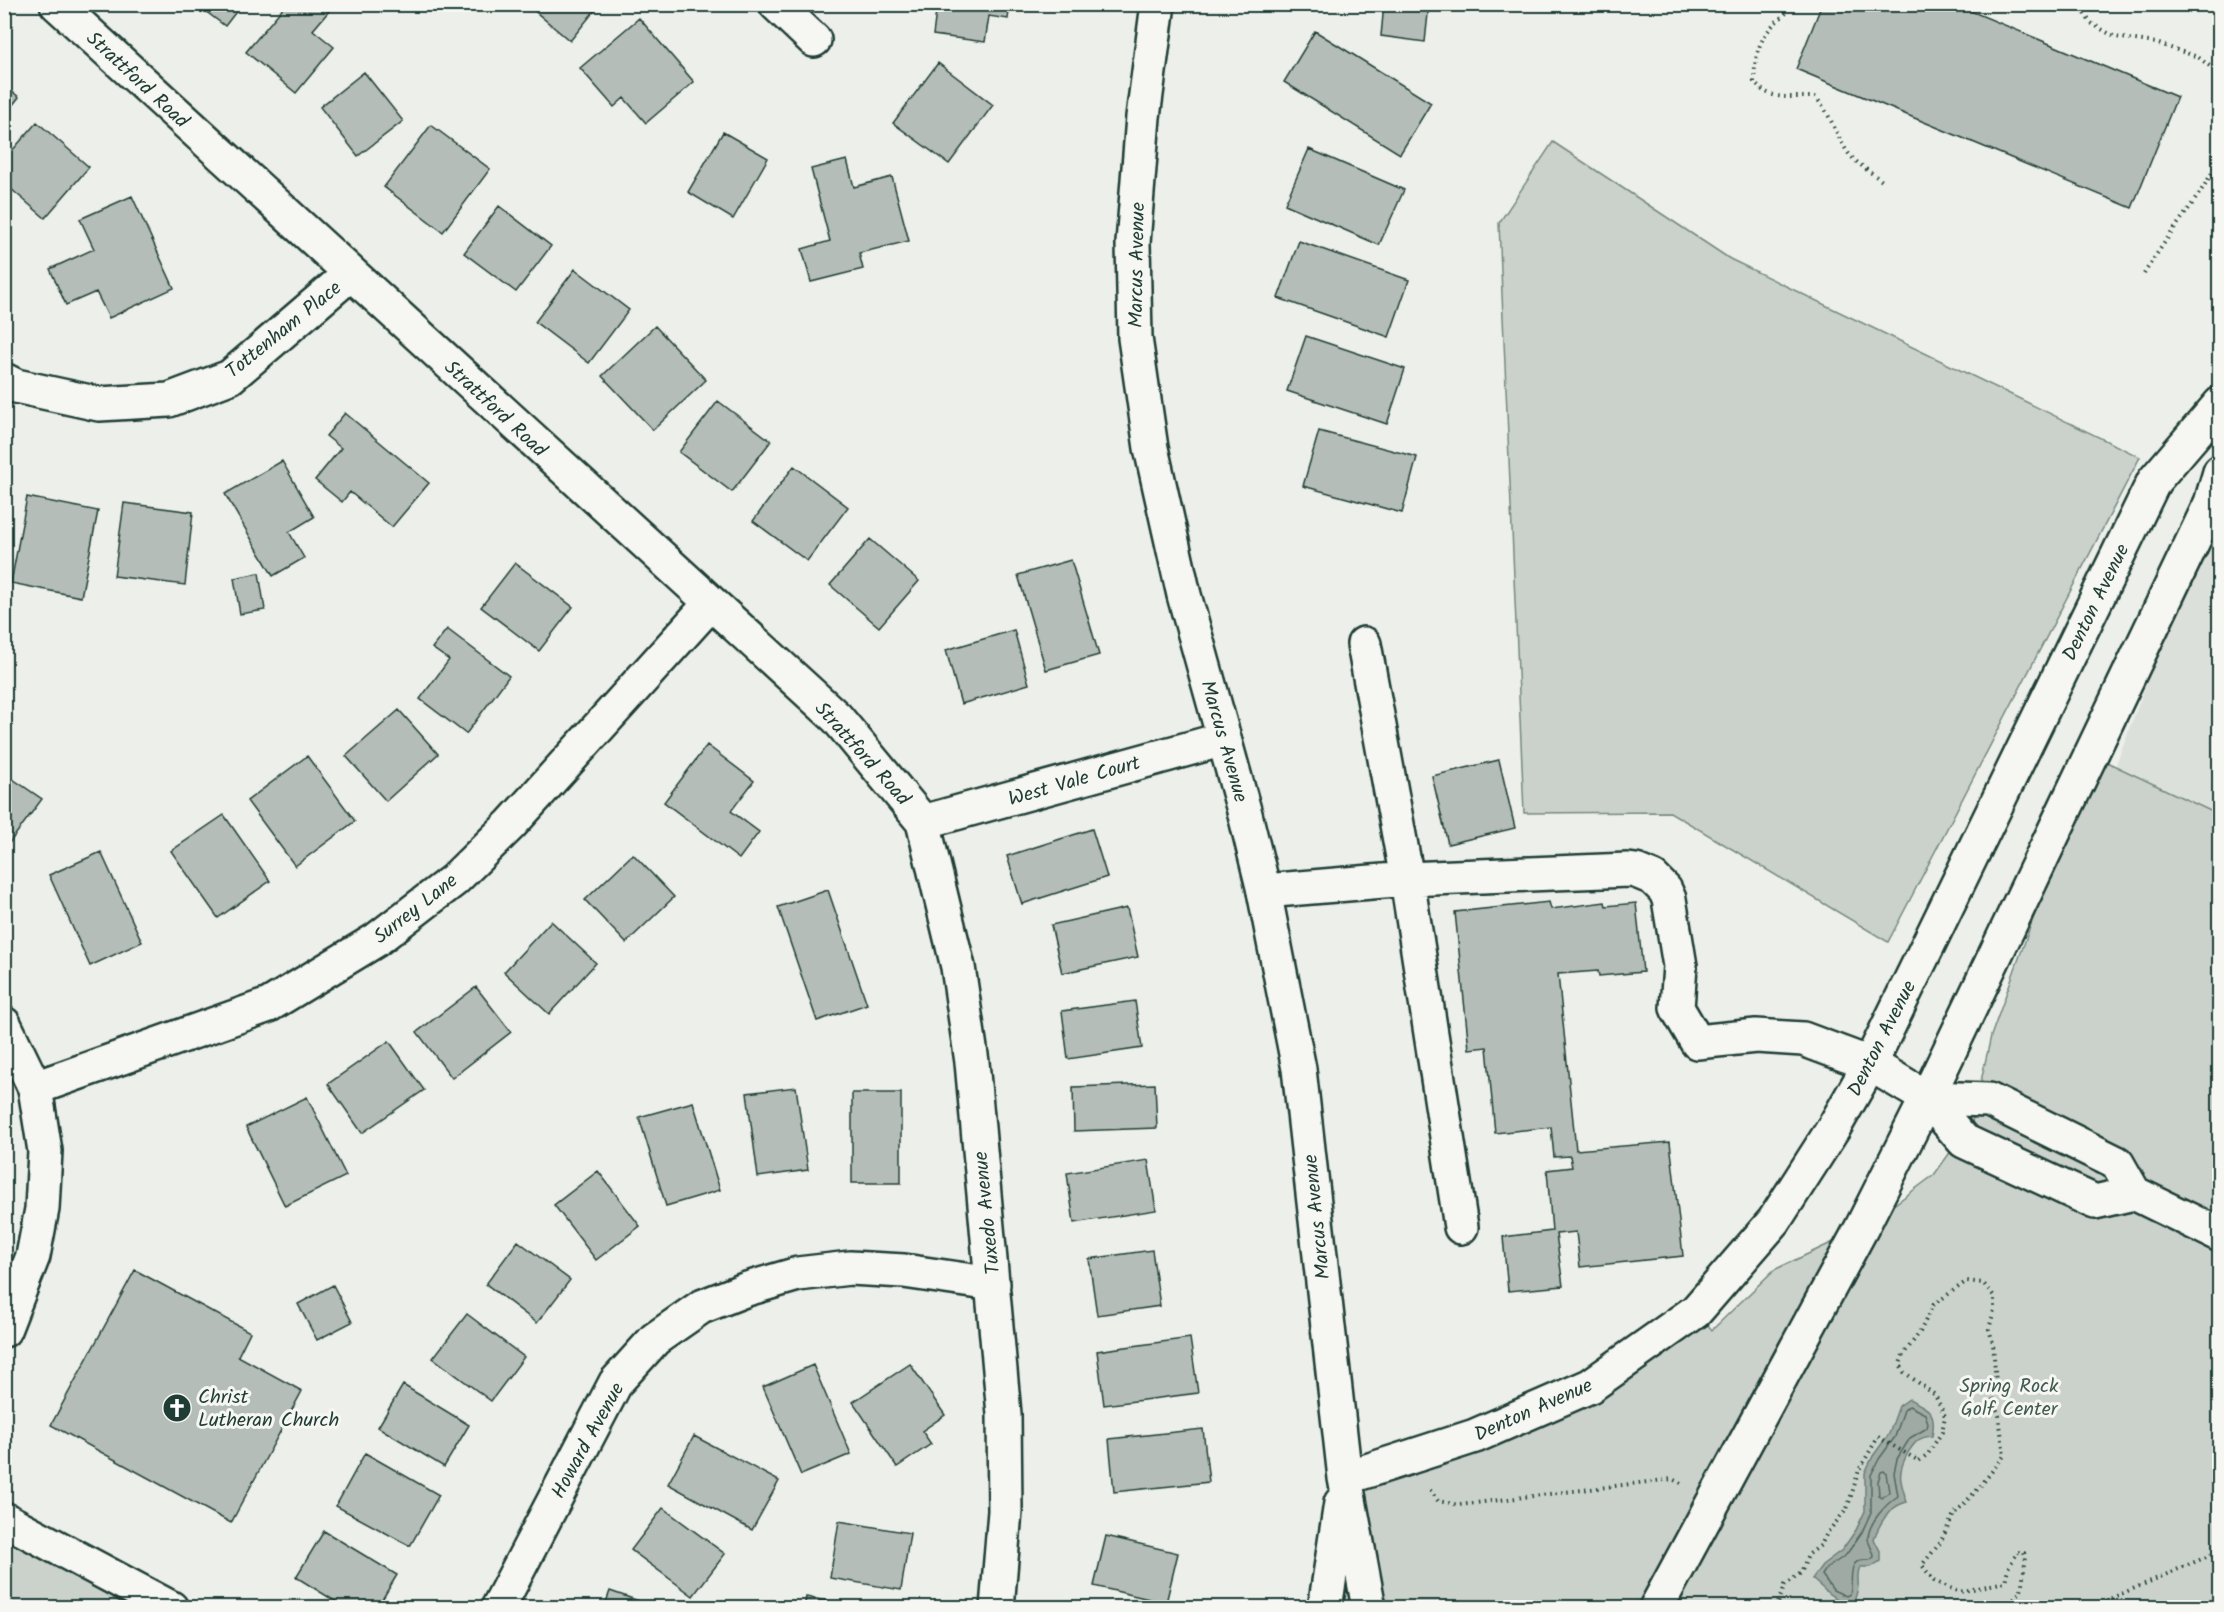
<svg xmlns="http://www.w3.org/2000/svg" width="2224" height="1612" font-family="Kalam,sans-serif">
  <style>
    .built { fill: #dce0db }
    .green { fill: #cbd2cc; stroke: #758880; stroke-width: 1.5 }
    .water { fill: #9faaa4; stroke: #6c7e77; stroke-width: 1.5 }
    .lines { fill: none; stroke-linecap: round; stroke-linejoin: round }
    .shore { stroke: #526961; stroke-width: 1.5 }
    .building { fill: #b4bdb8; stroke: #1f3d34; stroke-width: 1.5 }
    .minor-casing { stroke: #1f3d34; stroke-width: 38 }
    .major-casing { stroke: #1f3d34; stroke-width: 38 }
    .path { stroke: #1f3d34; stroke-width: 4; stroke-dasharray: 1.5 4.5; stroke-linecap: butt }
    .minor { stroke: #f6f6f2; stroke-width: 33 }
    .major { stroke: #f6f6f2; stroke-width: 33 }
    .labels { text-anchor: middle; stroke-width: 6; stroke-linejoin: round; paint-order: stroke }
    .street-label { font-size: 20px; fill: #1f3d34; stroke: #f6f6f2 }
    .park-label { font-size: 20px; fill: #415b52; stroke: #f6f6f2 }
    .poi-label { font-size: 20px; fill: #1f3d34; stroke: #f6f6f2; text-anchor: start }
  </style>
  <rect width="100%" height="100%" fill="#edefea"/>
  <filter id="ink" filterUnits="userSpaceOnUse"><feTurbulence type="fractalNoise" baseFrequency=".0167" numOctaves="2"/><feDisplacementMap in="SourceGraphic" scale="12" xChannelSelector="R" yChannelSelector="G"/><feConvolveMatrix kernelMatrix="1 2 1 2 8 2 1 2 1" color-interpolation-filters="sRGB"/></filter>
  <g filter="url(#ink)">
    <path class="built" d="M2219,488V815L2115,767Z"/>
    <path class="green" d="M1553,142L1730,259L2140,457L1888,942L1670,812L1524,813L1499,223Z
      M2092,755L2219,815V1607L1325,1608L1345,1478L1475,1436L1696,1311L1712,1330L1774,1270L1861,1229L1934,1175L1972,1122L1991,1036Z
      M5,1518L175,1607H5Z"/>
    <path class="water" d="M1909,1399C1929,1409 1937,1411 1932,1436C1919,1437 1916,1441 1909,1451C1897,1472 1899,1479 1907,1502C1889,1506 1880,1522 1874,1539L1880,1551V1561L1871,1567H1860C1856,1574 1859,1579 1858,1587C1857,1594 1854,1601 1852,1607H1850L1829,1594L1812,1579L1822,1565L1842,1550L1856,1530L1865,1511V1473L1873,1456L1889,1434L1899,1406Z"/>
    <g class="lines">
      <path class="shore" d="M1909,1406L1925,1414L1928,1423L1927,1428L1910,1438L1897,1459L1894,1473L1898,1496C1886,1504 1868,1523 1868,1539C1869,1546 1874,1551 1874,1557L1870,1560C1845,1557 1854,1578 1850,1594L1846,1596L1833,1590L1822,1575L1826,1569L1846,1555L1862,1532L1871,1512V1475L1879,1459L1895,1437L1904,1410Z
        M1884,1471L1886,1473L1889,1492L1882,1498L1879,1496L1878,1481L1881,1472Z"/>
    </g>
    <path class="building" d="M196,4H242L225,26Z
      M286,4H322L329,11L313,30L334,47L296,93L246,52Z
      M532,4H600L570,41L530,7Z
      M937,4H1010L1008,19L989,16L985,42L933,35Z
      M1384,4H1429L1425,42L1381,36Z
      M1822,4H1954L2177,97L2132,208L1796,69Z
      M639,18L694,82L646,123L624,98L614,107L580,68Z
      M1315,31L1431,103L1400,154L1284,82Z
      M938,63L993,105L949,164L893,123Z
      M364,72L403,121L358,156L320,107Z
      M4,85L19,97L4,116Z
      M37,122L89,167L45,218L4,183V160Z
      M431,125L490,169L443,232L384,187Z
      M723,132L768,158L733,219L688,192Z
      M1309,149L1404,190L1379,245L1285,204Z
      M847,160L854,187L892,177L909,241L859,253L863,269L811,282L802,249L830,241L811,169Z
      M132,196L174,288L109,318L96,292L66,305L50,269L94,249L80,219Z
      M499,206L551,246L516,292L464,253Z
      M1299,241L1409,280L1389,337L1278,298Z
      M575,269L629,310L589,363L535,322Z
      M655,326L706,380L653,430L602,376Z
      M1306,336L1405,369L1387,424L1287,391Z
      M718,401L771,441L732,492L679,452Z
      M345,413L429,483L392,527L350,492L342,502L315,480L341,448L326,436Z
      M1319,431L1417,457L1402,513L1303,486Z
      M282,461L314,517L289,532L304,558L273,576L225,494Z
      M794,466L848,507L807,561L753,521Z
      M27,497L98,511L81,597L11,583Z
      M124,503L193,512L185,585L114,576Z
      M870,539L919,581L879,627L830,585Z
      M1071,560L1099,655L1046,670L1018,575Z
      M515,563L573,607L539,651L481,607Z
      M259,573L265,610L240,614L234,578Z
      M447,629L509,676L466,734L420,699L449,660L432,648Z
      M1014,630L1029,684L961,704L946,650Z
      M399,710L438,754L386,801L346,756Z
      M707,745L754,781L731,811L759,832L739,859L664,802Z
      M307,756L355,821L295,866L247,801Z
      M1499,760L1515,828L1448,844L1432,776Z
      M4,773L42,799L4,850Z
      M224,815L270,881L218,918L171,851Z
      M1092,829L1107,877L1022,904L1007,856Z
      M101,852L142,942L90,966L49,875Z
      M633,854L674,897L626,943L585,900Z
      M828,890L867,1004L817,1021L778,907Z
      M1549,902L1551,909L1605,902L1606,906L1636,903L1643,972L1599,976L1598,971L1558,974L1576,1150L1670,1142L1683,1256L1580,1267L1576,1232L1556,1234L1563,1286L1508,1291L1503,1237L1552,1231L1547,1170L1572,1167L1570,1156L1554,1157L1551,1127L1495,1133L1487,1047L1469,1049L1455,912Z
      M1127,908L1138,957L1062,973L1051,925Z
      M551,921L596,963L549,1014L504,972Z
      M476,987L511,1032L452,1078L417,1032Z
      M1135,1001L1142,1048L1068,1059L1062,1011Z
      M389,1041L424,1090L362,1133L328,1084Z
      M1155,1084L1157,1128L1074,1131L1073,1087Z
      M796,1087L808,1170L758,1177L747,1093Z
      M852,1093H901V1183H852Z
      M307,1097L346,1176L285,1206L246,1127Z
      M693,1102L720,1190L666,1206L639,1117Z
      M1148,1160L1156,1210L1074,1223L1067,1173Z
      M598,1171L640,1226L596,1260L554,1205Z
      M518,1241L570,1280L537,1323L486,1284Z
      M1152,1250L1160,1306L1097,1315L1089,1259Z
      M135,1270L250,1332L238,1356L302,1391L231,1523L51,1425Z
      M333,1285L352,1322L317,1340L298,1304Z
      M467,1314L524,1357L491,1401L433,1358Z
      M1190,1338L1198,1393L1104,1405L1097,1351Z
      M910,1364L945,1415L922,1431L931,1444L897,1467L853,1402Z
      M813,1365L851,1454L801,1475L763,1387Z
      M403,1385L469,1425L444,1467L378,1427Z
      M1203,1429L1209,1482L1114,1492L1109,1439Z
      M694,1436L779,1481L752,1530L668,1484Z
      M365,1453L439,1495L410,1546L336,1506Z
      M663,1508L725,1554L693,1596L631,1550Z
      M839,1521L910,1533L901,1590L830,1578Z
      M324,1531L397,1575L377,1608H346L296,1577Z
      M1106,1536L1178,1553L1166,1603L1094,1586Z
      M610,1591L659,1608H604Z
      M806,1597L864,1608H804Z"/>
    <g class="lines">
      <g class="minor-casing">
        <path id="minor" d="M57,4L837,718L923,822L958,967L972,1062L1004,1414L1005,1511L997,1608
          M776,4L814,40
          M4,380L16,386L99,404L169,400L230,377L350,274
          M1364,644L1407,879L1461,1227
          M923,822L1224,739
          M1264,891L1407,879L1628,870L1636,871L1653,878L1665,890L1669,899L1680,966L1677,1008L1697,1042L1756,1036L1803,1039L1870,1064L1927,1098L1964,1141L2095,1202L2134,1193
          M4,1024L35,1088L45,1151L42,1209L33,1256L4,1330
          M35,1088L269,1005L376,940L454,880L511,824L710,604
          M1927,1098L1989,1100L2117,1163L2134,1193L2220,1235
          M4,1519L171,1608
          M498,1608L616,1382L655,1339L701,1307L747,1289L798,1274L850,1268L904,1271L993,1284"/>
      </g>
      <g class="major-casing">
        <path id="major" d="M1158,4L1143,117L1133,243L1135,338L1151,448L1184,595L1245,814L1264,891L1299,1069L1345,1478L1369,1608
          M1345,1478L1475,1436L1590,1386L1696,1311L1774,1221L1833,1129L1870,1064L2154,481L2220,404
          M1325,1608L1341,1503
          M1656,1608L1861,1229L1927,1098L2211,503L2220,472"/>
      </g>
      <path class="path" d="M1794,4C1788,13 1780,18 1773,25C1757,43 1755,58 1754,82C1770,102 1792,96 1815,97C1831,113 1835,135 1849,154C1857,164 1871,172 1882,181
        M2077,4L2091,23L2115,37L2156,43L2198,57L2220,74
        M2144,274C2167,235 2199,200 2220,158
        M1430,1490L1438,1501L1459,1505L1672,1479L1681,1483
        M1776,1608L1785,1585L1801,1573L1808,1555L1821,1545L1827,1533L1847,1509L1859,1470L1878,1437L1919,1461L1928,1454L1942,1432L1945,1416L1935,1395L1904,1372L1900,1364L1903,1355L1920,1332L1933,1305L1967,1281L1983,1283L1994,1296V1310L1989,1329L1993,1343L1996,1384L1991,1393L1999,1416L2004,1456L1978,1489L1954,1514L1940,1543L1922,1565L1934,1581L1959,1592L2005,1582L2008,1568L2018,1552L2024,1553L2026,1557L2021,1591L2006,1608
        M2089,1608L2220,1551"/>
      <use href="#minor" class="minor"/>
      <use href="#major" class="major"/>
    </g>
  </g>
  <defs>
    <g id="church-disc" transform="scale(1.5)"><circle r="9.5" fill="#1f3d34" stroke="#f6f6f2"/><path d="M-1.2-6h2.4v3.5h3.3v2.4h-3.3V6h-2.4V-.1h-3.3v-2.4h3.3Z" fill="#fff"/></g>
  </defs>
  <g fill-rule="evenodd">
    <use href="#church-disc" x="177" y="1408"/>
  </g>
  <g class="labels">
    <g class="street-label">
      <text transform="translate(138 79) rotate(43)" y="7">Strattford Road</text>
      <text transform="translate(1136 265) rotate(-89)" y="7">Marcus Avenue</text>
      <text transform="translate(283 329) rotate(-39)" y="7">Tottenham Place</text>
      <text transform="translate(496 408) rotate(43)" y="7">Strattford Road</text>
      <text transform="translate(2095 602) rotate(-64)" y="7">Denton Avenue</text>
      <text transform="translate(1225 741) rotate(74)" y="7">Marcus Avenue</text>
      <text transform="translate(863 753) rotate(48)" y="7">Strattford Road</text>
      <text transform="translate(1074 780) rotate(-16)" y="7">West Vale Court</text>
      <text transform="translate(415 908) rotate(-38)" y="7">Surrey Lane</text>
      <text transform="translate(1881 1038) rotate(-63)" y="7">Denton Avenue</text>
      <text transform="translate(986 1213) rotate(-96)" y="7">Tuxedo Avenue</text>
      <text transform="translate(1316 1217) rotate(-96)" y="7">Marcus Avenue</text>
      <text transform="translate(1533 1409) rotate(-24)" y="7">Denton Avenue</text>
      <text transform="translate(587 1440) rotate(-61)" y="7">Howard Avenue</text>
    </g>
    <g class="park-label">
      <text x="2009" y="1392">Spring Rock<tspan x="2009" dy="23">Golf Center</tspan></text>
    </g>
    <g class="poi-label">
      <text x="198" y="1403">Christ<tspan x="198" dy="23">Lutheran Church</tspan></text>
    </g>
  </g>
  <rect width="2224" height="1612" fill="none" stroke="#f6f6f2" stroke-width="24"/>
  <rect x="12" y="12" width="2200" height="1588" fill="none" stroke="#1f3d34" stroke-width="2" filter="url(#ink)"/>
</svg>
